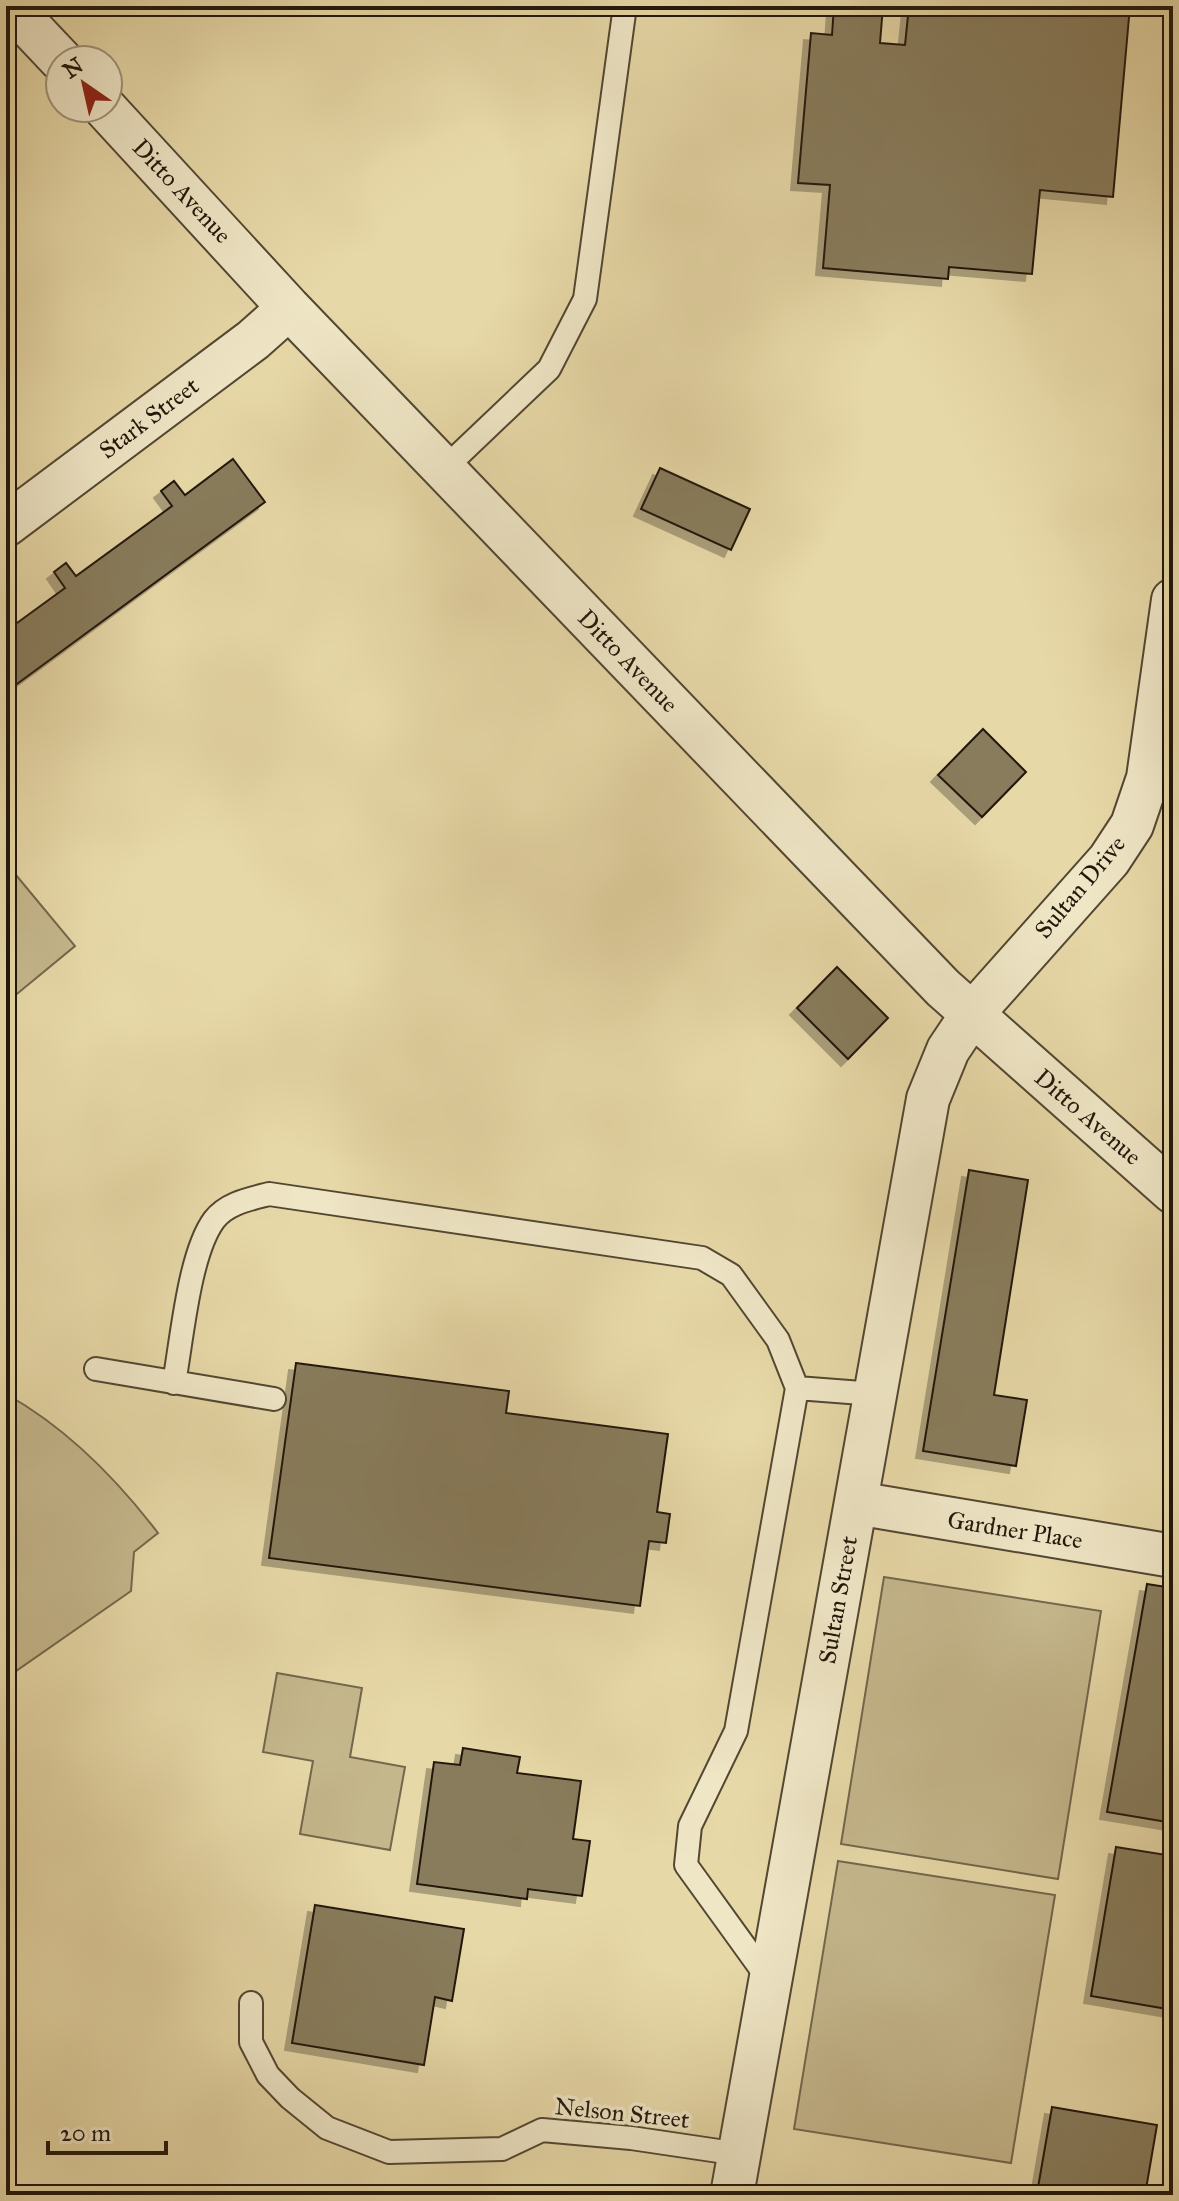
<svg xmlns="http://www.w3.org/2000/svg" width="1179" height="2201" font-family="'IM FELL Great Primer',serif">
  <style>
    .green { fill: #c5b78c; stroke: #73674c; stroke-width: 2 }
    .building { fill: #887b5c; stroke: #21170b; stroke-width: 2; filter: url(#shadow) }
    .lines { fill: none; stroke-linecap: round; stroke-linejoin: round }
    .lane-casing { stroke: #524732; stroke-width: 26 }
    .street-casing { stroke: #524732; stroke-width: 46 }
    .lane { stroke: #efe6c6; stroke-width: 22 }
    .street { stroke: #efe6c6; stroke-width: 42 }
    .labels { text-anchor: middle; stroke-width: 7; stroke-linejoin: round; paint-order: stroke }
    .street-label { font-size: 24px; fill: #21170b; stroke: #efe6c6 }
  </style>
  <defs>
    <filter id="shadow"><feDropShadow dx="-7" dy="7" stdDeviation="0" flood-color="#0004"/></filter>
  </defs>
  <rect width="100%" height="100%" fill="#e7d8a7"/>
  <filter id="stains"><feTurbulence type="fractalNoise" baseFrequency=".0025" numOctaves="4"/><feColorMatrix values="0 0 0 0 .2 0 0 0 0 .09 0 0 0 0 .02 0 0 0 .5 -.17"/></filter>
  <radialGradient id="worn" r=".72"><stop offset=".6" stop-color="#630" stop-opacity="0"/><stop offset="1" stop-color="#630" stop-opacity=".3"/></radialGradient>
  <path class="green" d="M6,863L75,946L6,1003Z
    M6,1394C67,1428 116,1478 158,1533L134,1552L131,1591L6,1678Z
    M884,1577L1101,1611L1058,1879L841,1844Z
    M277,1673L362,1688L350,1757L405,1767L390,1850L300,1834L313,1761L263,1752Z
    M838,1861L1055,1895L1011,2163L794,2129Z"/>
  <path class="building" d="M834,6H883L880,43L905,45L909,6H1130L1113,197L1040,190L1032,274L949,267L948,279L823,268L830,185L798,183L811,33L832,35Z
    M233,459L265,502L6,692V631L65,588L54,572L66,563L76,576L172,506L161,491L174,481L185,495Z
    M660,468L750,509L731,550L641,509Z
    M983,729L1026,772L982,817L938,775Z
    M837,967L888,1018L848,1059L797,1008Z
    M969,1170L1028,1180L994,1395L1027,1400L1016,1466L923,1451Z
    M296,1363L509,1391L506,1413L668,1434L657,1512L670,1514L666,1543L649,1541L640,1606L269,1558Z
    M1147,1584L1173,1588V1823L1107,1812Z
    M463,1748L520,1757L517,1773L581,1781L573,1839L590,1841L582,1896L528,1889L527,1899L417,1884L434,1762L460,1765Z
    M1116,1847L1173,1856V2010L1091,1996Z
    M315,1905L464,1929L452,2001L435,1997L424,2065L292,2043Z
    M1052,2107L1157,2125L1145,2195L1037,2193Z"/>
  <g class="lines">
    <g class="lane-casing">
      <path id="lane" d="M444,469L549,369L585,299L625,6
        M96,1369L274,1399
        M174,1383C182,1339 189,1254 214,1220C227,1203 250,1199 269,1194L702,1258L731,1275L778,1340L797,1388L736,1731L690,1826L686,1865L769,1980
        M797,1388L875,1394
        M251,2003V2042L268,2075L290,2098L327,2128L389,2152L502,2149L542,2130L631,2138L739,2154"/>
    </g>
    <g class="street-casing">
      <path id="street" d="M10,6L61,60
        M105,108L289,308L943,988L1173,1192
        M6,525L253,340L289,308
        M856,1503L1173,1556
        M732,2195L928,1099L948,1050L972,1014L1109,860L1132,825L1148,778L1173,600"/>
    </g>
    <use href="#lane" class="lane"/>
    <use href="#street" class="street"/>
  </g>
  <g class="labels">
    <g class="street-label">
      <text transform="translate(182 191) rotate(47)" y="8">Ditto Avenue</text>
      <text transform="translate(149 418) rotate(-37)" y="8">Stark Street</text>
      <text transform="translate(628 661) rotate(46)" y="8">Ditto Avenue</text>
      <text transform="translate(1080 887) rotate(-50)" y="8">Sultan Drive</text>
      <text transform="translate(1088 1117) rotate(41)" y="8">Ditto Avenue</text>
      <text transform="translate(1015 1530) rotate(9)" y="8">Gardner Place</text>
      <text transform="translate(838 1600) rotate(-80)" y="8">Sultan Street</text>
      <text transform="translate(622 2113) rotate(6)" y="8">Nelson Street</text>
    </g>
  </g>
  <rect width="1179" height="2201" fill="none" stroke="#e7d8a7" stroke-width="32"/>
  <rect x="8" y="8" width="1163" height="2185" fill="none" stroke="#21170b" stroke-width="4"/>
  <rect x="16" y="16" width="1147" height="2169" fill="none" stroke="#21170b" stroke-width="2"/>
  <g transform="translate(84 84) rotate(326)"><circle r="38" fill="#efe6c6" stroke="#9d937b" stroke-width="2"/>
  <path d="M0-6L14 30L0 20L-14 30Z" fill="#8f2418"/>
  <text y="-12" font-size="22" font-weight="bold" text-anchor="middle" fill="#21170b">N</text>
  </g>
  <path d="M48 2141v12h118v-12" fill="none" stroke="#21170b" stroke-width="4"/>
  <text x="60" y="2141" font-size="24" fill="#21170b" stroke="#efe6c6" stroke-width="6" paint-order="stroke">20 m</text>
  <rect width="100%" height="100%" filter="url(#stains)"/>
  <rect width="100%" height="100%" fill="url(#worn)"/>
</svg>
